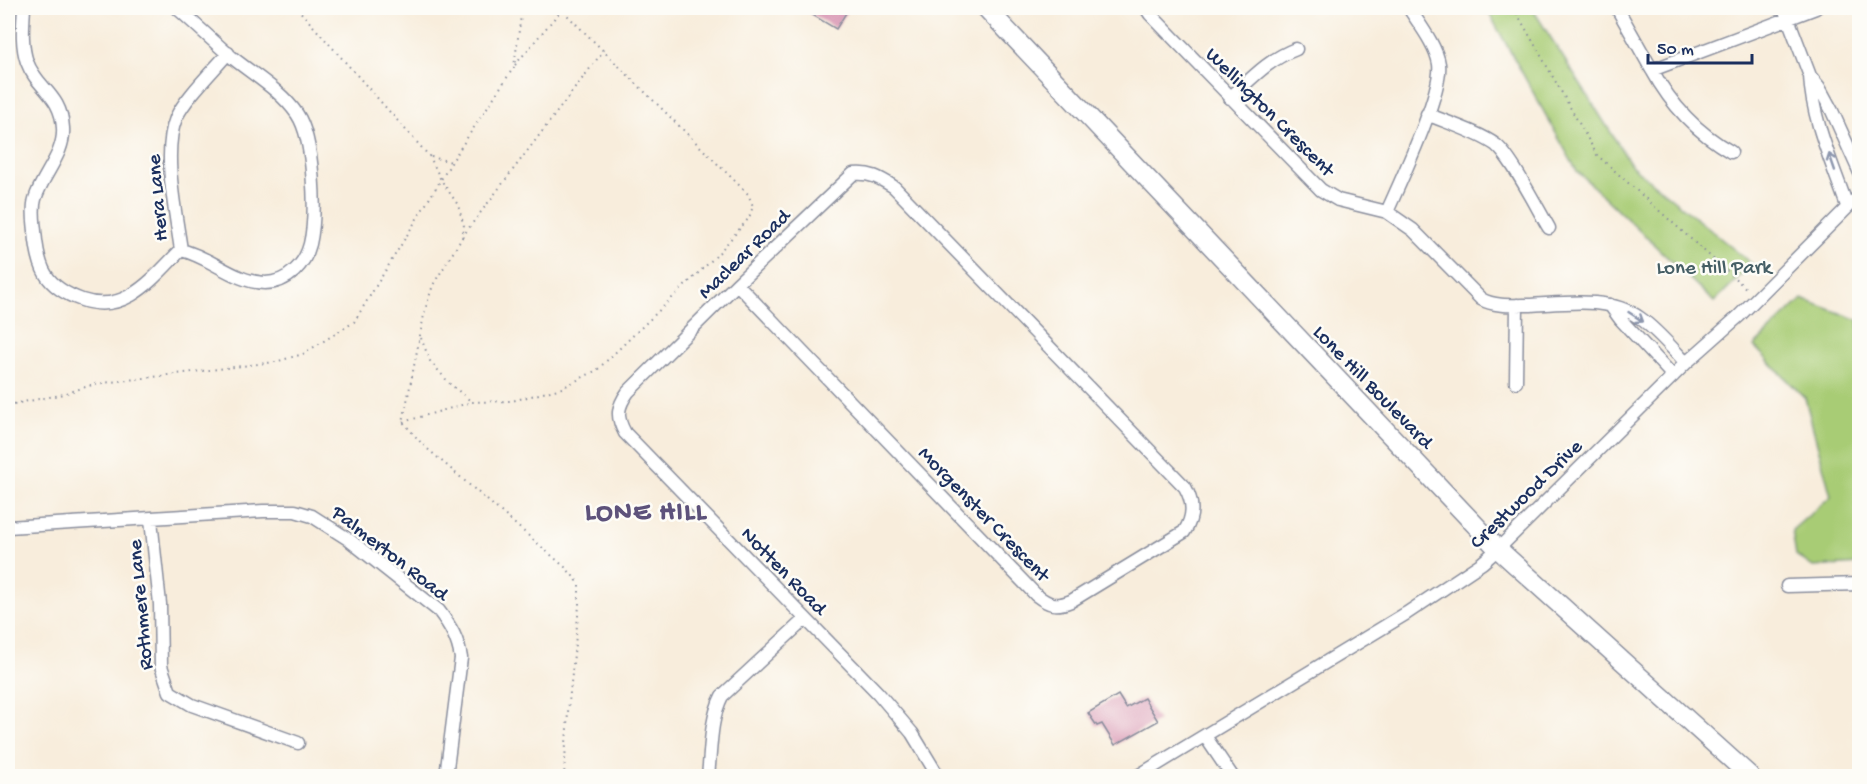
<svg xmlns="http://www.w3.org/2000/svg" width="1867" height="784" font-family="'Gochi Hand',sans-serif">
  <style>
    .green { fill: #a8cc75; stroke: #627e6a; stroke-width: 1.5 }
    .building { fill: #d792b0 }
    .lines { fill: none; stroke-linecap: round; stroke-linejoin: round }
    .street-casing { stroke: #8a8e9d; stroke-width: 15 }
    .secondary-casing { stroke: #8a8e9d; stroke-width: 21 }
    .path { stroke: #8a8e9d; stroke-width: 2; stroke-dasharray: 1.5 4.5; stroke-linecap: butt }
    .street { stroke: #fff; stroke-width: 12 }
    .secondary { stroke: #fff; stroke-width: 18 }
    .oneway { stroke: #8d97ae }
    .labels { text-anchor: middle; stroke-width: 5; stroke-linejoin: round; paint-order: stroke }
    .street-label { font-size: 21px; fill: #1b2f5e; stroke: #fdfcf7 }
    .park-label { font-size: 21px; fill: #455e65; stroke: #fdfcf7 }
    .district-label { font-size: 27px; font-weight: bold; letter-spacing: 1.5px; fill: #5d527b; stroke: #fdfcf7 }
  </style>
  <rect width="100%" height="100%" fill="#fdfcf7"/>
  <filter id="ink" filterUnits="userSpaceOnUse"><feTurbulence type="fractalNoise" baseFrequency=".0167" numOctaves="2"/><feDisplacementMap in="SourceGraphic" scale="12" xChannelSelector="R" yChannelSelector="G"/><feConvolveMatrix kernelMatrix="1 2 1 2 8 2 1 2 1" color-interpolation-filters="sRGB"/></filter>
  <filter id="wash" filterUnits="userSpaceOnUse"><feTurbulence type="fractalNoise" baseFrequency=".008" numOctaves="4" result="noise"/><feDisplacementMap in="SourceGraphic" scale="24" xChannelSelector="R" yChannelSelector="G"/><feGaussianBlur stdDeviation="1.35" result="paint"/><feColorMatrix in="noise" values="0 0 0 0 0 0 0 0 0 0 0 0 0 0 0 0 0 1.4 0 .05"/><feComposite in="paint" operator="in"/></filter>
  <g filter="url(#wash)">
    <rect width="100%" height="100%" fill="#f8eddc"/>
    <path class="green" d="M1486,8H1532L1632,166L1752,264L1714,302L1577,171Z
      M1802,299L1859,320V564L1813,567L1796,555L1792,530L1831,496L1805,398L1754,346Z"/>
    <g id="blocks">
      <path class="building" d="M801,8H849L836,29Z
        M1118,695L1126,708L1144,698L1158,721L1115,745L1102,724L1097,726L1088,713Z"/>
    </g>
  </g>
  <g filter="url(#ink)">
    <use href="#blocks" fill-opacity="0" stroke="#8a8e9d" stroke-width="1.5"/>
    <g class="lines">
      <g class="street-casing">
        <path id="street" d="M24,8C23,25 21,45 27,62C37,89 61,94 63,128C65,154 42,175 35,199C32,209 34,221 35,231C38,268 45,287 82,300C126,315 153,278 181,250C211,257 234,282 265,283C288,283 305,264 310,244C317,214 314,139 297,114C280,89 250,73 228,54C211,39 194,23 177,8
          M1146,8L1150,14L1321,190L1338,200L1387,212L1413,230L1481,299C1495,307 1515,305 1531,305C1566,303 1609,296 1640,318C1657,330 1672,348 1686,363
          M1617,8L1652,70L1816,8
          M1784,8L1810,76L1819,87L1832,111L1860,173
          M1858,8L1860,10
          M1652,70C1671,105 1696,132 1731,152
          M1810,76C1812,120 1833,165 1847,206
          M1230,98C1251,79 1269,59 1296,49
          M1427,114C1448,123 1478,132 1496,145C1512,158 1537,208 1549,228
          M1387,212C1400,182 1443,92 1439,64C1436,45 1419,24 1409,8
          M181,250C176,214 162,152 176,118C185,98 213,71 228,53
          M737,284L1036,595C1049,605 1056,607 1071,601L1184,532C1194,517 1194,503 1185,487L894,187C880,178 870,172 853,174L737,284L628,392C617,407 616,417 625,433L878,693L912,733L938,776
          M1610,305L1621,320L1673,376
          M1516,382L1517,305
          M151,520L160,604L161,666L170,692L192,705L298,743
          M8,527L263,511H295L312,516L348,539L439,611C451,627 458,639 461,658L446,776
          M1787,586L1860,584
          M1205,736L1232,776
          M708,776C711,750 710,719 722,696L805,619
          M1138,776L1407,613L1482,563L1498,549L1686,363L1739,316L1860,195"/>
      </g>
      <g class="secondary-casing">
        <path id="secondary" d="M986,8L1498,549L1750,776"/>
      </g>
      <path class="path" d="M297,8L430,157L441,180L458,205L464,226L462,238L433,285L425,310L403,422L423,445L566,568L579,583V606L568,712L564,776
        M1514,8L1597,155L1748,290
        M515,65L563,8
        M431,157L452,162
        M462,237L604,50
        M421,338L430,361L450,384L472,402
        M8,405L60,395L95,384L275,362L303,354L354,322L459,150L514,67L522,8
        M403,422L472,402L512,401L562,388L597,370L716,256L749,218L753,206L748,194L561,9"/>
      <use href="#street" class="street"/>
      <use href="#secondary" class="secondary"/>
    </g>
    <defs><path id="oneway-shaft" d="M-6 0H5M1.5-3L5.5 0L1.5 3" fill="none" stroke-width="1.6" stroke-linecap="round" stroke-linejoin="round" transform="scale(1.5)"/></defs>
    <g class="oneway">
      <use href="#oneway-shaft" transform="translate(1832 162) rotate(-109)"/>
      <use href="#oneway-shaft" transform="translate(1636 317) rotate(33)"/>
    </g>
  </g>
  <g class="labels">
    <g class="street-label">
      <text transform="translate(1271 111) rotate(45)" y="7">Wellington Crescent</text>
      <text transform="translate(156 198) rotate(-95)" y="7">Hera Lane</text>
      <text transform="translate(743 253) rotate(-44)" y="7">Maclear Road</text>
      <text transform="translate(1374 386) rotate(46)" y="7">Lone Hill Boulevard</text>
      <text transform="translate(1525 493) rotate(-44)" y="7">Crestwood Drive</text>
      <text transform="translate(985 513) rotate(46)" y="7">Morgenster Crescent</text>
      <text transform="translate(391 552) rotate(38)" y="7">Palmerton Road</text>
      <text transform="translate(785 570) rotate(46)" y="7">Notten Road</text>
      <text transform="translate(139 605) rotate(-95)" y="7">Rothmere Lane</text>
    </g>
    <g class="park-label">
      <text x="1714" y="273">Lone Hill Park</text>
    </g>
    <g class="district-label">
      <text x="646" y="519">LONE HILL</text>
    </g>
  </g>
  <rect width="1867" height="784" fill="none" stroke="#fdfcf7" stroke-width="30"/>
  <path d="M1648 54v9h104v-9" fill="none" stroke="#1b2f5e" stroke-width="3"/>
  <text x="1657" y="54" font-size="18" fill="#1b2f5e" stroke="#fdfcf7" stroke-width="4.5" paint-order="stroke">50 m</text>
</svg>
